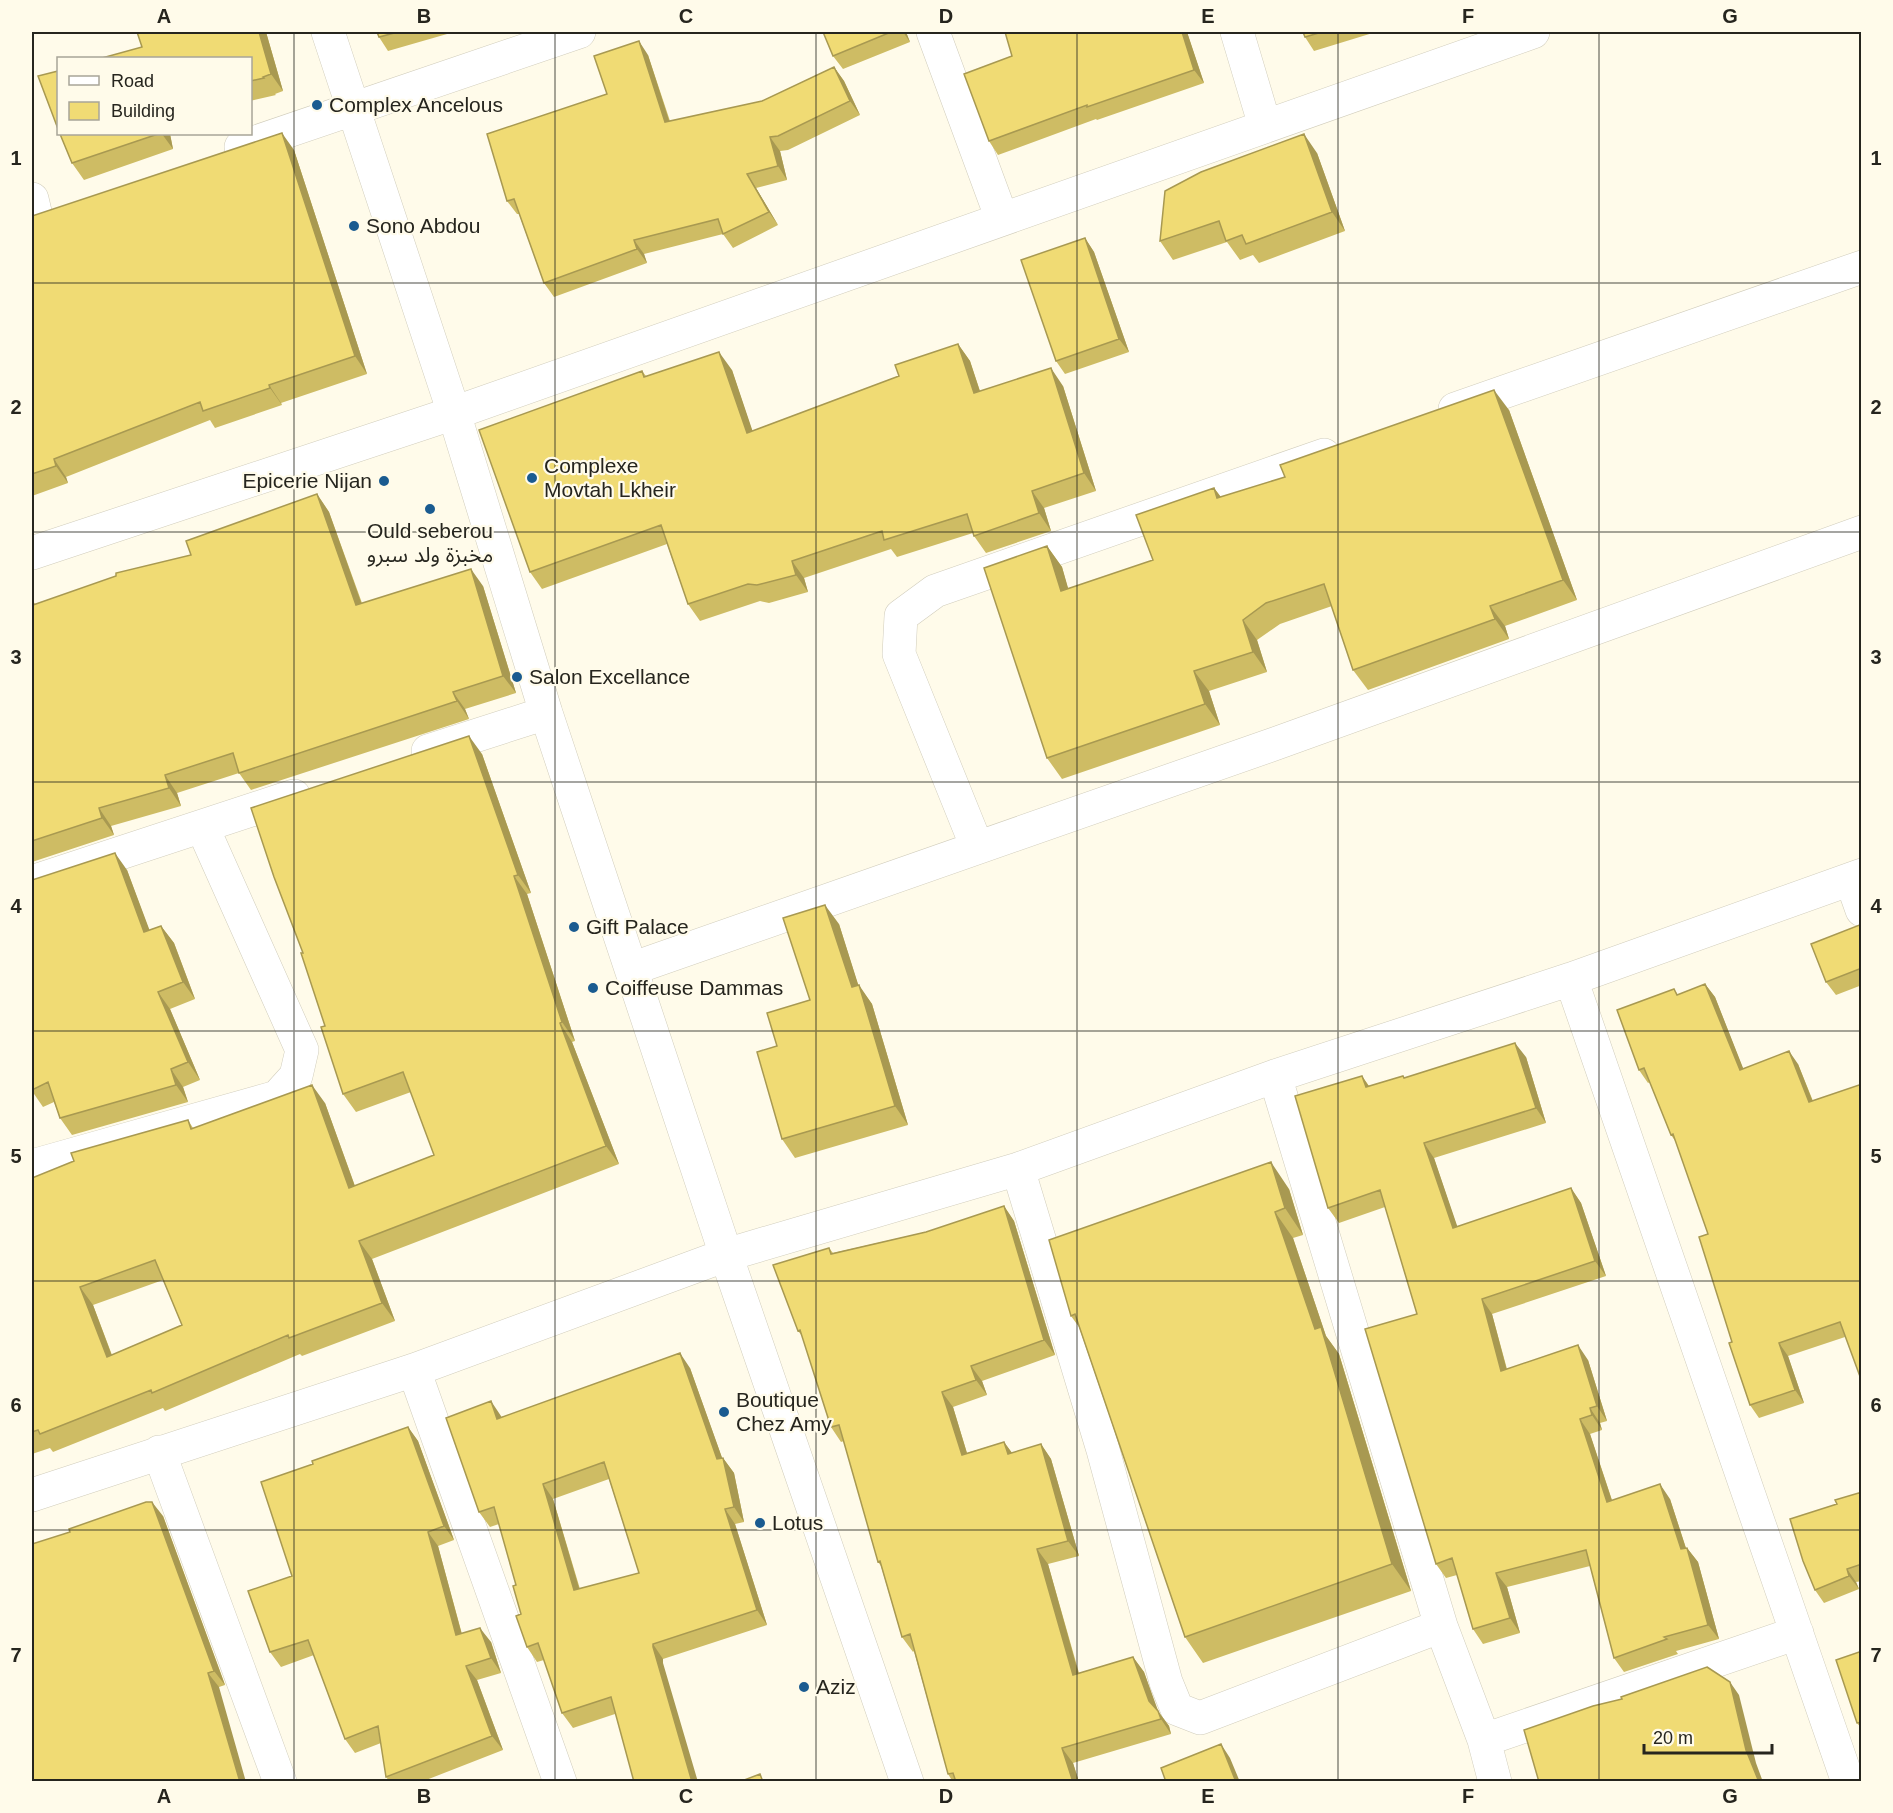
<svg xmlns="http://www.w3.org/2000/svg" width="1893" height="1813" font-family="Arial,'Noto Sans Arabic',sans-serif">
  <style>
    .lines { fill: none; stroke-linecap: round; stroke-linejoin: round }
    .minor-casing { stroke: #d1cdbc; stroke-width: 34 }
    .minor { stroke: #fff; stroke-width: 33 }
    .wall { fill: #cebc64; fill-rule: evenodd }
    .shaded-wall { fill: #a89951 }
    .building { fill: #f0db74; stroke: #a89951; stroke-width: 1.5; fill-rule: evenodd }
    .grid { fill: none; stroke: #26251e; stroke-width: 1.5; stroke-opacity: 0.55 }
    .poi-dot { fill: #1a5b90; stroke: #fffbea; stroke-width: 2 }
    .labels { text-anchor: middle; stroke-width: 4.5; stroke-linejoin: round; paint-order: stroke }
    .poi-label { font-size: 21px; fill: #26251e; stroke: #fffbea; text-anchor: start }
    .neatline { fill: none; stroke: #26251e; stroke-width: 2 }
    .grid-label { font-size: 20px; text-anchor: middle; font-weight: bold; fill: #26251e }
  </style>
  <rect width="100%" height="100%" fill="#fffbea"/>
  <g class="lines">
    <g class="minor-casing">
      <path id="minor" d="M328,32L454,413L546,713L726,1255L907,1782
        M933,32L1002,219
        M1237,32L1265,126
        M241,147L579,32
        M32,199L36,216
        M1455,409L1862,267
        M32,553L454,413L1533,32
        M428,751L546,713
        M977,847L899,654L901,616L935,591L1324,455
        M1851,879L1862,910
        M32,882L294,796
        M631,969L1277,743L1862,532
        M1571,979L1848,1782
        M1275,1076L1441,1626L1484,1740L1495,1782
        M32,1166L277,1097L296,1076L302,1050L202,826
        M1018,1169L1103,1450L1166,1682L1177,1709L1200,1718L1441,1626
        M414,1370L560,1782
        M159,1452L280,1782
        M32,1495L414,1370L726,1255L1018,1169L1275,1076L1571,979L1862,875
        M1484,1740L1797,1633"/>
    </g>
    <use href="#minor" class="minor"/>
  </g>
  <path class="wall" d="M137,32H266L283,91L275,94L276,95L250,101V58L142,47Z
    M377,32H454L388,51L379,37Z
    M823,32H906L910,42L843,69L833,56Z
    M1005,32H1187L1204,83L1097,120L1096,119L998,155L989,141L1012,56Z
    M1303,32H1376L1314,51L1305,37Z
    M648,55L670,121L762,101L834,67L844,81L860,115L788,150L780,151L787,180L756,188L778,225L733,248L723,234L644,254L647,263L554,297L544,283L519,214H517L507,201L607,94Z
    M60,134H170L173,149L84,180L72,163Z
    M294,150L367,374L281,403L282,405L215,428L210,420L66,477L68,483L32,496V216Z
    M1317,153L1345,231L1259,263L1253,255L1240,260L1227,242L1173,260L1160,241Z
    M1085,238L1094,252L1129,352L1065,374L1056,361Z
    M958,344L970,361L980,391L1063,386L1096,491L1044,508L1051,531L986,553L974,536L973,533L897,557L891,549L804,578L808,592L769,603L760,601L700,621L688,604L667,544L542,589L530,572L642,371L646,376L732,370L752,431L899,376Z
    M1509,410L1577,600L1505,626L1509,639L1368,690L1353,670L1332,606L1280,624L1257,640L1267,672L1209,691L1220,725L1062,779L1047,758V546L1062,567L1068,589L1153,560L1214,488L1221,497Z
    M317,494L329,512L362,603L483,586L516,693L465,709L469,719L251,790L239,773L177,793L181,806L111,826L114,835L32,862V599L35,604L191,555Z
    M482,754L531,893L527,894L575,1041L572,1042L619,1164L372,1259L395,1321L302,1356L300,1354L165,1411L163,1408L53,1452L50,1448L32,1454V1178L188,1120L193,1128L325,1103L355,1186L434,1155L411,1092L356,1112L343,1094L325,1026L303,953ZM163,1280L182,1325L112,1355L93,1305Z
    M127,870L149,930L161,926L174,943L195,999L170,1009L200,1080L183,1087L188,1102L72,1135L60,1118L54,1102L43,1107L32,1091V880Z
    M839,924L858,985L872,1004L908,1125L795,1158L782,1139L777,1046L810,1000Z
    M1862,924V985L1836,995L1826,982Z
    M1705,984L1715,997L1743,1069L1798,1064L1813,1101L1845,1337L1788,1356L1804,1403L1759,1418L1750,1405L1732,1342L1708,1234L1676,1142L1671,1135L1650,1082L1648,1083L1639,1070L1674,989L1678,995Z
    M1526,1057L1546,1123L1434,1158L1457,1227L1571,1188L1581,1203L1606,1276L1492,1314L1507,1369L1588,1360L1607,1421L1600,1423L1602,1430L1590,1434L1612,1500L1670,1499L1686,1548H1687L1698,1562L1719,1639L1676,1651L1678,1654L1624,1672L1614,1658L1590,1566L1507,1587L1520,1633L1483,1644L1473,1629L1457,1575L1446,1578L1436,1564L1417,1314L1385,1207L1339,1223L1328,1208L1362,1076L1369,1086L1403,1076L1405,1078Z
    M1289,1189L1303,1235L1293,1238L1326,1336L1339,1354L1411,1591L1203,1663L1185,1637L1079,1327L1071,1316Z
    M1004,1206L1014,1221L1055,1355L982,1381L987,1395L953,1407L967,1453L1004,1442L1012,1453L1041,1444L1051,1459L1079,1556L1048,1564L1079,1673L1133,1657L1144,1672L1157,1710L1169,1726L1171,1734L1073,1763L1079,1782H953L948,1774L914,1651L913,1652L902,1637L881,1566L878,1562L844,1441L841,1442L831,1427L803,1337L798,1331L829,1248L833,1253L926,1232Z
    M690,1368L722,1458H723L734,1473L744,1522L735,1524L767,1625L663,1659V1663L615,1714L573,1728L562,1713L544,1660L537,1662L527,1647L516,1585L499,1524L490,1527L479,1512L501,1417ZM609,1479L639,1573L580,1589L553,1499Z
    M408,1427L418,1441L454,1540L438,1546L462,1634L491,1642L501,1673L477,1680L503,1750L421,1782H390L386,1777L381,1743L355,1753L345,1739L314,1655L281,1667L270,1652L292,1576L313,1464Z
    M1862,1492V1581L1856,1582L1859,1589L1824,1603L1815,1590L1837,1504Z
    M163,1516L225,1685L219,1687L32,1782Z
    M1862,1651V1729L1857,1723Z"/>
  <path class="shaded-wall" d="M259,32H266L283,91L271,74Z
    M903,32H906L910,42Z
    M1182,32H1187L1204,83L1194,70Z
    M639,41L648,55L674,136L665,122Z
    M834,67L844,81L860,115L850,101Z
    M282,133L294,150L367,374L355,356Z
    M162,134H170L173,149Z
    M1304,134L1317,153L1345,231L1332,212Z
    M770,137L780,151L787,180L778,166Z
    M747,174L756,188L778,225L769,212Z
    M1085,238L1094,252L1129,352L1119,339Z
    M634,240L644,254L647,263L637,249Z
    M958,344L970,361L986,410L974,393Z
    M719,352L732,370L759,450L747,433Z
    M1051,368L1063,386L1096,491L1084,473Z
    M269,385L281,403L282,405L270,388Z
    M1494,390L1509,410L1577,600L1563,580Z
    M54,459L66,477L68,483L56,466Z
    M1214,488L1229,508L1217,498Z
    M1032,491L1044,508L1051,531L1039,513Z
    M317,494L329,512L368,622L356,605Z
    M1047,546L1062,567L1075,612L1061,591Z
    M792,561L804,578L808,592L796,575Z
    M471,569L483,586L516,693L503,676Z
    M1490,606L1505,626L1509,639L1495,619Z
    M1243,620L1257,640L1267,672L1253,652Z
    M1194,671L1209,691L1220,725L1205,704Z
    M453,692L465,709L469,719L457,701Z
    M469,736L482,754L531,893L518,875Z
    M165,775L177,793L181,806L169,788Z
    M99,808L111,826L114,835L102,818Z
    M115,853L127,870L157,950L144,932Z
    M514,876L527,894L575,1041L562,1022Z
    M825,905L839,924L865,1006L852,987Z
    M161,926L174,943L195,999L183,982Z
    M1705,984L1715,997L1749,1083L1740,1070Z
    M859,985L872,1004L908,1125L895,1106Z
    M158,992L170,1009L200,1080L188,1062Z
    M560,1023L572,1042L619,1164L606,1146Z
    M1515,1043L1526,1057L1546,1123L1536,1108Z
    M1789,1051L1798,1064L1818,1115L1809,1102Z
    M171,1069L183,1087L188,1102L176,1085Z
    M1362,1076L1372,1091L1366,1087Z
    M312,1085L325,1103L362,1206L349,1188Z
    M1424,1143L1434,1158L1463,1243L1453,1228Z
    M1271,1162L1289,1189L1303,1235L1285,1208Z
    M1571,1188L1581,1203L1606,1276L1595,1261Z
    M1004,1206L1014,1221L1055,1355L1044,1340Z
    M1275,1212L1293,1238L1326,1336L1339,1354L1411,1591L1392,1564L1315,1329Z
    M359,1241L372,1259L395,1321L382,1303Z
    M80,1287L93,1305L119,1375L107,1357Z
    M1482,1299L1492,1314L1511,1386L1501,1371Z
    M1779,1343L1788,1356L1804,1403L1795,1390Z
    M1578,1345L1588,1360L1607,1421L1597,1406Z
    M680,1353L690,1368L725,1466L723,1458L734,1473L744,1522L734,1507Z
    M971,1366L982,1381L987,1395L976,1380Z
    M942,1392L953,1407L972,1470L962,1455Z
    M491,1401L501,1416L507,1434L497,1419Z
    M1590,1408L1600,1423L1602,1430L1592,1415Z
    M1580,1419L1590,1434L1617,1516L1607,1502Z
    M408,1427L418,1441L454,1540L444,1526Z
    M1004,1442L1015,1457L1008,1454Z
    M1041,1444L1051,1459L1079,1556L1068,1541Z
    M543,1484L553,1499L584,1605L574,1590Z
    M1660,1484L1670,1499L1691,1564L1681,1549Z
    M152,1502L163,1516L225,1685L214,1671Z
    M725,1509L735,1524L767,1625L757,1610Z
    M428,1532L438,1546L466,1650L456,1635Z
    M1687,1548L1698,1562L1719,1639L1708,1625Z
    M1037,1549L1048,1564L1083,1690L1073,1675Z
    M1847,1569L1856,1582L1859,1589L1849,1576Z
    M1496,1573L1507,1587L1520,1633L1510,1618Z
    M480,1628L491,1642L501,1673L491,1658Z
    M653,1644L663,1659V1663L698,1782H692L653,1647Z
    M1133,1657L1144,1672L1160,1716L1149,1701Z
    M466,1666L477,1680L503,1750L492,1736Z
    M208,1673L219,1687L246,1782H240Z
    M1730,1682L1739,1695L1756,1763L1763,1782H1759L1746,1750Z
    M1158,1711L1169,1726L1171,1734L1161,1719Z
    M1221,1744L1230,1758L1240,1782H1236Z
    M1062,1748L1073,1763L1079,1782H1073Z"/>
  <path class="building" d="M137,32H259L271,74L263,77L264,78L250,81V58H102L142,47Z
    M377,32H398L379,37Z
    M823,32H891L833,56Z
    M1005,32H1059L1060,33L1063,32H1182L1194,70L1087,107V105L989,141L964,74L1012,56Z
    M1303,32H1322L1305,37Z
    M639,41L665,122L762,101L834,67L850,101L778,136L770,137L778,166L747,174L769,212L723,234L718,219L634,240L637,249L544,283L514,199L507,201L487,134L607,94L594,56Z
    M58,71V129L38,76Z
    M282,133L355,356L269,385L270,388L203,411L200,402L54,459L56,466L32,474V216Z
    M60,134H158L72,163Z
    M1304,134L1332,212L1246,244L1242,235L1226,241L1219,221L1160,241L1165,191L1201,172Z
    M1085,238L1119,339L1056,361L1021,260Z
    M958,344L974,393L1051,368L1084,473L1032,491L1039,513L974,536L967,514L884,540L882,531L792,561L796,575L757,585L748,584L688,604L661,525L530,572L479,430L642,371L644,377L719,352L747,433L899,376L895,365Z
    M1494,390L1563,580L1490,606L1495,619L1353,670L1324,584L1266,603L1243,620L1253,652L1194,671L1205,704L1047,758L984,568L1047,546L1061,591L1153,560L1136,515L1214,488L1217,498L1285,477L1280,465Z
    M317,494L356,605L471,569L503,676L453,692L457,701L239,773L233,753L165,775L169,788L99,808L102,818L32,841V601L33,605L116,576V573L191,555L186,541Z
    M469,736L518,875L514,876L562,1022L560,1023L606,1146L359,1241L382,1303L289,1338L288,1335L152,1393L151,1390L40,1434L38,1430L32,1432V1178L74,1161L71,1153L188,1120L191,1129L312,1085L349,1188L434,1155L403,1072L343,1094L321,1027L325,1026L301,953H303L274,877L251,808ZM155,1260L182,1325L107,1357L80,1287Z
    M115,853L144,932L161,926L183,982L158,992L188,1062L171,1069L176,1085L60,1118L48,1082L32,1090V880Z
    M825,905L852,987L859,985L895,1106L782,1139L757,1052L777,1046L767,1013L810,1000L783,918Z
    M1862,924V968L1826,982L1811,944Z
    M1705,984L1740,1070L1789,1051L1809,1102L1862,1084V1382L1840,1322L1779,1343L1795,1390L1750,1405L1729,1343L1732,1342L1699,1237L1708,1234L1673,1134L1671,1135L1644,1068L1639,1070L1617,1010L1674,989L1677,995Z
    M1515,1043L1536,1108L1424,1143L1453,1228L1571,1188L1595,1261L1482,1299L1501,1371L1578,1345L1597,1406L1590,1408L1592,1415L1580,1419L1607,1502L1660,1484L1681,1549L1687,1548L1708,1625L1664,1637L1667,1639L1614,1658L1586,1550L1496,1573L1510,1618L1473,1629L1452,1558L1436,1564L1365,1329L1417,1314L1380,1190L1328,1208L1295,1096L1362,1076L1366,1087L1403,1076L1404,1078Z
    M1271,1162L1285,1208L1275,1212L1315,1329L1321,1327L1392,1564L1185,1637L1075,1314L1071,1316L1049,1240Z
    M1004,1206L1044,1340L971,1366L976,1380L942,1392L962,1455L1004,1442L1008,1454L1041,1444L1068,1541L1037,1549L1073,1675L1133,1657L1149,1701L1158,1711L1161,1719L1062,1748L1073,1782H956L953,1773L948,1774L910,1634L902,1637L880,1561L878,1562L839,1425L831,1427L800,1330L798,1331L773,1265L829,1248L831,1254L926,1232Z
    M680,1353L717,1459L723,1458L734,1507L725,1509L757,1610L653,1644V1647L692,1782H634L611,1697L562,1713L538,1643L527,1647L516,1616L521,1614L513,1586L516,1585L494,1507L479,1512L446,1418L491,1401L497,1419ZM604,1462L639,1573L574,1590L543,1484Z
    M408,1427L444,1526L428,1532L456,1635L480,1628L491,1658L466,1666L492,1736L386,1777L378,1726L345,1739L308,1640L270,1652L248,1591L292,1576L261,1482L313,1464L312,1461Z
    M1862,1492V1564L1847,1569L1849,1576L1815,1590L1803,1561L1790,1519L1837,1504L1835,1500Z
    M146,1502H152L214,1671L208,1673L240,1782H32V1544L70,1532L69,1529Z
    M1862,1651V1722L1857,1723L1836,1660Z
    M1707,1667L1730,1682L1746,1750L1759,1782H1539L1524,1730L1593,1706L1622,1699L1621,1697Z
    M1221,1744L1236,1782H1166L1161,1768Z
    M760,1774L763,1782H739Z"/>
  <path class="grid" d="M294,32V1782M555,32V1782M816,32V1782M1077,32V1782M1338,32V1782M1599,32V1782M32,283H1862M32,532H1862M32,782H1862M32,1031H1862M32,1281H1862M32,1530H1862"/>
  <g class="poi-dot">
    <circle cx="317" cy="105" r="6"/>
    <circle cx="354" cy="226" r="6"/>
    <circle cx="532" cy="478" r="6"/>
    <circle cx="384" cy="481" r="6"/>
    <circle cx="430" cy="509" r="6"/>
    <circle cx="517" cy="677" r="6"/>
    <circle cx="574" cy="927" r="6"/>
    <circle cx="593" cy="988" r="6"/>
    <circle cx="724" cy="1412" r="6"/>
    <circle cx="760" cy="1523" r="6"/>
    <circle cx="804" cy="1687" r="6"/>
  </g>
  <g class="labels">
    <g class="poi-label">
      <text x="329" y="112">Complex Ancelous</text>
      <text x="366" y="233">Sono Abdou</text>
      <text x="544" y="473">Complexe<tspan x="544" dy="24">Movtah Lkheir</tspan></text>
      <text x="372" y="488" text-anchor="end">Epicerie Nijan</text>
      <text x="430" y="538" text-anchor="middle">Ould seberou<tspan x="430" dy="24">مخبزة ولد سبرو</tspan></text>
      <text x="529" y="684">Salon Excellance</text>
      <text x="586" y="934">Gift Palace</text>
      <text x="605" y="995">Coiffeuse Dammas</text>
      <text x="736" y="1407">Boutique<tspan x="736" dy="24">Chez Amy</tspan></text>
      <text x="772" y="1530">Lotus</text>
      <text x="816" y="1694">Aziz</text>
    </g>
  </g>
  <rect width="1893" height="1813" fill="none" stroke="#fffbea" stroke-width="66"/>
  <rect x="57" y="57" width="195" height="78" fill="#fffbea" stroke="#a8a598" stroke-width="1.5"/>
  <rect x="69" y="76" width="30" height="9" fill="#ffffff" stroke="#a8a598" stroke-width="1.5"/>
  <text x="111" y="87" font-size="18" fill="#26251e">Road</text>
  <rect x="69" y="102" width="30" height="18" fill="#f0db74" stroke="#a8a598" stroke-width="1.5"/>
  <text x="111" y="117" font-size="18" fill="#26251e">Building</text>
  <path d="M1644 1744v9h128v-9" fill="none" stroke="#26251e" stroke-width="3"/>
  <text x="1653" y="1744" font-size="18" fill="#26251e" stroke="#fffbea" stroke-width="4.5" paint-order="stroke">20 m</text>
  <rect x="33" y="33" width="1827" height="1747" class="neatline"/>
  <g class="grid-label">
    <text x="164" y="23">A</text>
    <text x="424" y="23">B</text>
    <text x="686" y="23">C</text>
    <text x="946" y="23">D</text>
    <text x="1208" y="23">E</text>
    <text x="1468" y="23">F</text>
    <text x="1730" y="23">G</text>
    <text x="16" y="165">1</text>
    <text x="1876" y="165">1</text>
    <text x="16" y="414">2</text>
    <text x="1876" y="414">2</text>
    <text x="16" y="664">3</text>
    <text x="1876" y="664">3</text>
    <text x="16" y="913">4</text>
    <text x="1876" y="913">4</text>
    <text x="16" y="1163">5</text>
    <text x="1876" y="1163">5</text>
    <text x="16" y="1412">6</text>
    <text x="1876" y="1412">6</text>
    <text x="16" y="1662">7</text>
    <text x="1876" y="1662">7</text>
    <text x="164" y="1803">A</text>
    <text x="424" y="1803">B</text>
    <text x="686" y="1803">C</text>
    <text x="946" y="1803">D</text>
    <text x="1208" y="1803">E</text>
    <text x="1468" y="1803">F</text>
    <text x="1730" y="1803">G</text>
  </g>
</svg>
